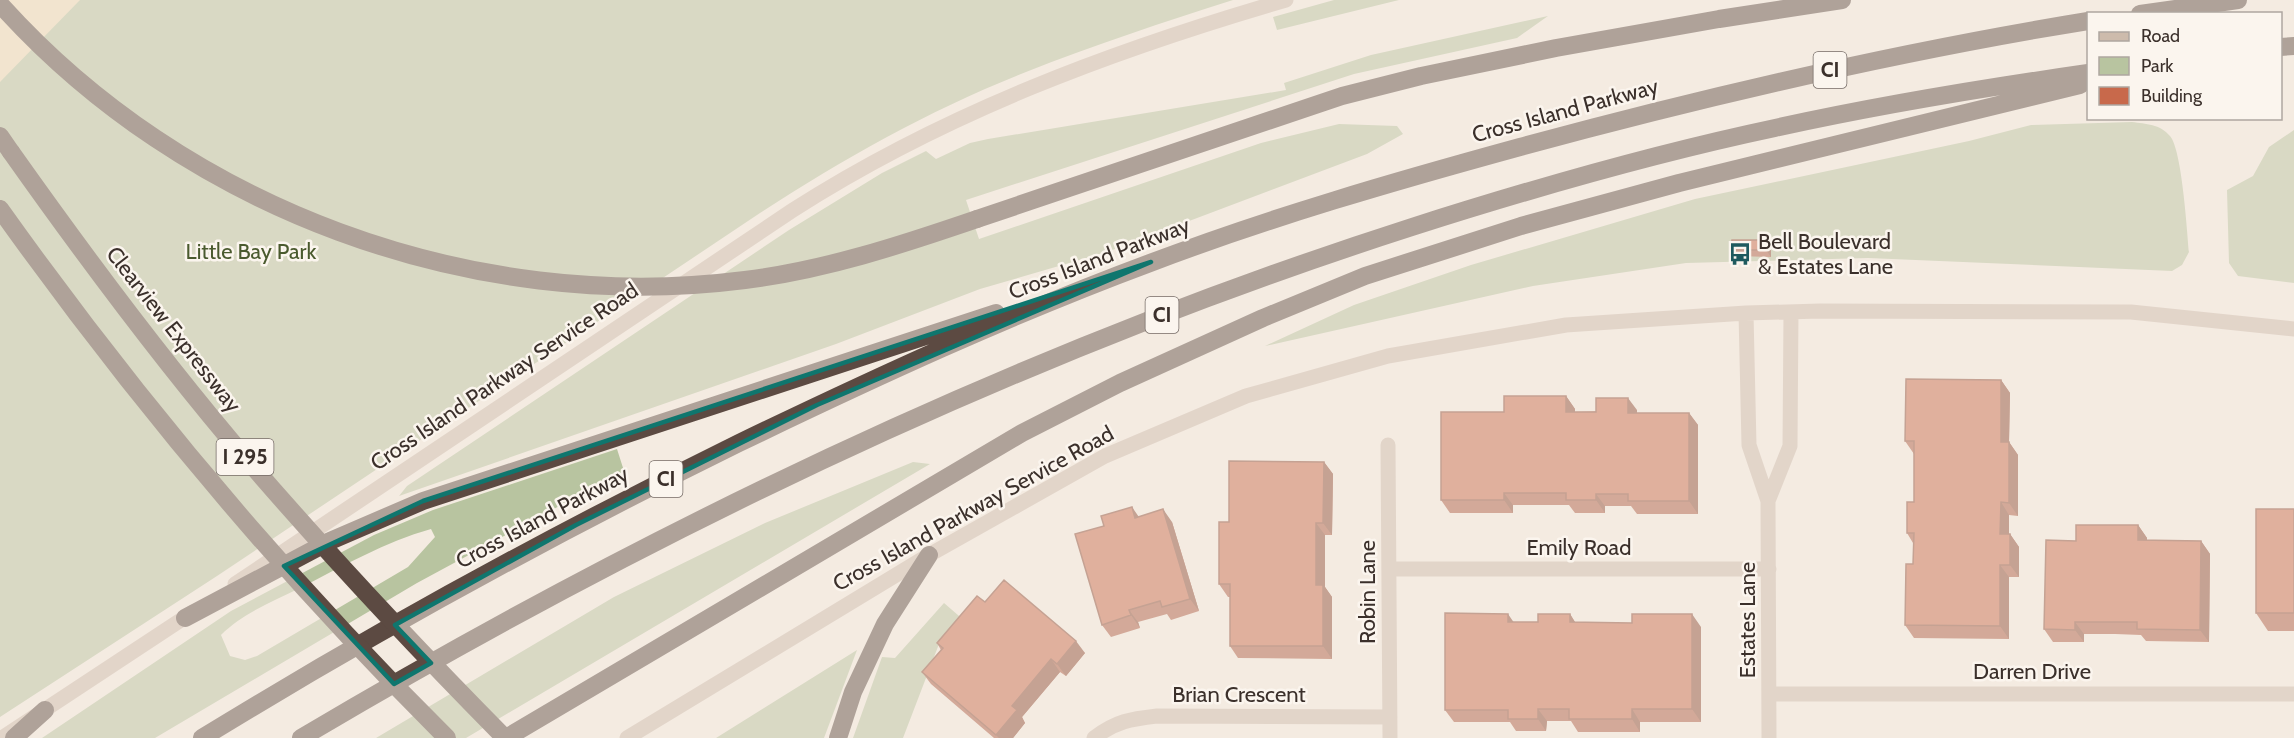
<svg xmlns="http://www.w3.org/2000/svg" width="2294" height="738" font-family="Cabin,sans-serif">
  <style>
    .green { fill: #b8c4a0; fill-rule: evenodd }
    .sand { fill: #efdcb8 }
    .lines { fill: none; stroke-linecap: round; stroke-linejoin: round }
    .minor { stroke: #cdbbac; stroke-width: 15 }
    .highway { stroke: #5c4a42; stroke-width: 18 }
    .highway-bridge { stroke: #5c4a42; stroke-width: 18 }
    .wall { fill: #ac5a40 }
    .shaded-wall { fill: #8c4a34 }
    .building { fill: #c8694b; stroke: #8c4a34; stroke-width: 1.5 }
    .marked { fill: none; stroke: #0f766e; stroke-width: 4.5; stroke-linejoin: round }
    .labels { text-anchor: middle; stroke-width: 5; stroke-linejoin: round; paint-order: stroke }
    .shield { fill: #fbf5ee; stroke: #756b66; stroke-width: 1.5 }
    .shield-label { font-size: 21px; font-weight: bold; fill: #3b302b }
    .street-label { font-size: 22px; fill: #3b302b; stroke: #fbf5ee }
    .poi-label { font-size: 22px; fill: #3b302b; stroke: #fbf5ee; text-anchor: start }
    .park-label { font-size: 22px; fill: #4a5a2e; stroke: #fbf5ee }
  </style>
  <rect width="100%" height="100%" fill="#f4ebe1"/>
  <path class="green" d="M0,0H1233C1164,22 1094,45 1026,72C932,109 844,158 760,213L217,576L0,717Z
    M1334,0H1399L1277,30L1273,17Z
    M1548,16L1517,38L1354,74L966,200L979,239L1261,143L1339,124L1397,126L1403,134L1367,154L1107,252L980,289L836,344L399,496L407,486L789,230L882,173L926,151L936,159L970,143L988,139L1286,90L1284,83L1371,55Z
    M2132,122C2146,124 2160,124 2170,136C2182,150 2187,230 2189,252L2182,265L2172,271L1868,258L1686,263L1533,286L1265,346L1354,305L1471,265L1695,199L1969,141L2031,125Z
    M2294,130V283L2238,276L2229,263L2227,190L2253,176L2269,147Z
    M617,449L624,471L417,583L155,738H42L231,611L374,535L433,510ZM431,529L435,537L408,567L257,656L245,660L230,656L221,635C242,614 273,601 300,588C343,566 385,542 431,529Z
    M913,462L930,464L466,738H376L614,597L765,523Z
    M944,603L966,622L939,644L903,738H853L882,657L895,658Z
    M857,650L824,738H716Z"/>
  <path class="sand" d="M0,0H80L0,82Z"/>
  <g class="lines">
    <path class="minor" d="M1746,313L1749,445L1768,501L1769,738
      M1388,445L1390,738
      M1768,501L1790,446L1791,312
      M1389,569H1769
      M235,584L793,210C944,113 1114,50 1286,0
      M1769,694H2294
      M2,738L193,612
      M627,738L929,555L1105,456L1246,396L1388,356L1566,325L1746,313L1820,311L2131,312L2294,329
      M1094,738C1116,721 1131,719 1157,716L1390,717"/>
    <path class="highway" d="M2140,14L2238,0
      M2280,47L2294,46
      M0,136L11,152
      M977,219L1342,96L1421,76L1556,48L1719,19L1842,0
      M185,618L330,541L423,501L996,313
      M14,738L45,710
      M202,738C376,631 556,533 739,443C874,378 1010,315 1150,263C1271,217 1396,181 1520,147C1708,96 1897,52 2088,21
      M301,738C653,529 1022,352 1412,227C1531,189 1652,154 1775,128C1879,105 1983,88 2088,73
      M506,738L1022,433L1120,383L1263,318L1365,276L1521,226L1679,183L2080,85
      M838,738L853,692L885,624L929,555"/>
    <path class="highway-bridge" d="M0,4C184,209 472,315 745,280C825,270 901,245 977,219
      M11,152C86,258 164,363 249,462C331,557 417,649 505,738
      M0,209C134,397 283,575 447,738"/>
  </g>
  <path class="wall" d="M1771,247V257L1736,256L1731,250Z
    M2001,380L2010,393L2009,442L2018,455V516L2009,515V534H2010L2019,547V577H2009V639L1914,638L1905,625L1913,564V543L1907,533L1914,502V454L1905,441Z
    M1566,396L1575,409V412L1637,410V413H1689L1698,425V514H1637L1631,506H1605V513H1575L1569,505H1513V513H1450L1441,500L1504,412Z
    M1324,462L1333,474L1332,535H1325V587L1332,597V659L1238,658L1230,646V597H1228L1219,584L1229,522Z
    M2294,509V631H2268L2256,613Z
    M1139,517L1172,522L1199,611L1171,620L1167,614L1138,622L1140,628L1111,637L1102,625Z
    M2138,525L2147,538V541H2201L2210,554L2209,642L2146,641L2141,635L2115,634H2084V642H2053L2044,629Z
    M985,602L1085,653L1066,676L1060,672L1022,717L1025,723L1013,738H994L931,684L922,672L941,650L937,643Z
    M1570,614L1575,622L1701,627V722H1640V732H1578L1571,721H1547L1546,731H1516L1510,722H1454L1445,710L1514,622H1538Z"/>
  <path class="shaded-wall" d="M1766,240L1771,247V257L1766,250Z
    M2001,380L2010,393L2009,442L2018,455V516L2009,503L2001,442Z
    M1566,396L1575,409V425L1566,412Z
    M1628,398L1637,410V425L1628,413Z
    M1689,413L1698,425V514L1689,501Z
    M1324,462L1333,474L1332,535L1323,523Z
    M1504,493L1513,505V513L1504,500Z
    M1596,494L1605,506V513L1596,500Z
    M2001,502L2009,515V547L2000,534Z
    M1132,507L1141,520L1135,518Z
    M1163,509L1172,522L1199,611L1190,599Z
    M1316,523L1325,535V587L1332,597V659L1323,646L1316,585Z
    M2138,525L2147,538V553L2138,540Z
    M2010,534L2019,547V577L2010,565Z
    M2201,541L2210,554L2209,642L2200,630Z
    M2000,565L2009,577V639L2000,626Z
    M1129,610L1138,622L1140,628L1131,615Z
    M1508,614L1517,627L1508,622Z
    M1570,614L1578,627L1570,622Z
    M1692,614L1701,627V722L1692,709Z
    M2075,622L2084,634V642L2075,630Z
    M1076,641L1085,653L1066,676L1057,664Z
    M1051,659L1060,672L1022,717L1025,723L1013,738H999L996,735L1012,706Z
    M1538,709L1547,721L1546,731L1538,719Z
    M1632,709L1640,722V732L1632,719Z"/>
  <path class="building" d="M1732,240H1766V250H1731Z
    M1906,379L2001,380V442H2009V503L2001,502L2000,534H2010V565H2000V626L1905,625L1906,564H1913L1914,533H1907V502H1914V441H1905Z
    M1504,396H1566V412H1596V398H1628V413H1689V501H1628V494H1596V500H1566V493H1504V500H1441V412H1504Z
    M1229,461L1324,462L1323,523H1316V585H1323V646H1230V584H1219V522H1229Z
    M1132,507L1135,518L1163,509L1190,599L1162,607L1160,601L1129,610L1131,615L1102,625L1075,534L1104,526L1101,516Z
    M2256,509H2294V613H2256Z
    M2076,525H2138V540L2201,541L2200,630L2137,629V622H2075V630L2044,629L2046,540L2076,541Z
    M1004,580L1076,641L1057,664L1051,659L1012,706L1017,710L996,735L922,672L943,648L937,643L977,596L985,602Z
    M1445,613L1508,614V622H1538V614H1570V622L1632,623V614H1692V709H1632V719H1569V709H1538V719H1508V710H1445Z"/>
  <path d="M0 0H2294V738H0ZM1151,262L817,405L576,525L395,625L431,663L394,684L284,566L423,501Z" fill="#f4ebe1" fill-opacity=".55" fill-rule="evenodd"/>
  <path class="marked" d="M1151,262L817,405L576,525L395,625L431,663L394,684L284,566L423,501Z"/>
  <defs>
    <g id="bus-bare" transform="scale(1.8)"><path d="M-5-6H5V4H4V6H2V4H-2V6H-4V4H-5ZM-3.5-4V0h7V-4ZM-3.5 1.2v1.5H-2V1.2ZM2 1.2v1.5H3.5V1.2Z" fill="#1f5a5e" stroke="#fbf5ee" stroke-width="2.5" paint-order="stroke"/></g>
  </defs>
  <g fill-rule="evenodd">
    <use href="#bus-bare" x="1740" y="254"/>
  </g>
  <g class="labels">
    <g class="shield">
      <rect x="1813.5" y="52" width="33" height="36" rx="4.5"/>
      <rect x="1145.5" y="297" width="33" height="36" rx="4.5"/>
      <rect x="216.5" y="439" width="57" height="36" rx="4.5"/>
      <rect x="649.5" y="461" width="33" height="36" rx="4.5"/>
    </g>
    <g class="shield-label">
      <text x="1830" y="77">CI</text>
      <text x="1162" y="322">CI</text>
      <text x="245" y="464">I 295</text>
      <text x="666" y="486">CI</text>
    </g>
    <g class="street-label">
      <text transform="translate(1565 110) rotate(-15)" y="8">Cross Island Parkway</text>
      <text transform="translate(1099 258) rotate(-21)" y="8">Cross Island Parkway</text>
      <text transform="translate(174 329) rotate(52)" y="8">Clearview Expressway</text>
      <text transform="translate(504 376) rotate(-34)" y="8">Cross Island Parkway Service Road</text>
      <text transform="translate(973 508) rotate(-29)" y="8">Cross Island Parkway Service Road</text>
      <text transform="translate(542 517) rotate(-28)" y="8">Cross Island Parkway</text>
      <text x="1579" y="555">Emily Road</text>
      <text transform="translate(1367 592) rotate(-90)" y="8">Robin Lane</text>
      <text transform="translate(1747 620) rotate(-90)" y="8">Estates Lane</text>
      <text x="2032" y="679">Darren Drive</text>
      <text x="1239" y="702">Brian Crescent</text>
    </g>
    <g class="poi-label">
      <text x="1758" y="249">Bell Boulevard<tspan x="1758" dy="25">&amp; Estates Lane</tspan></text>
    </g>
    <g class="park-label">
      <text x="251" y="259">Little Bay Park</text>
    </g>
  </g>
  <rect x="2087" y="12" width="195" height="108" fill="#fbf5ee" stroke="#aea6a0" stroke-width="1.5"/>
  <rect x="2099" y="32" width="30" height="9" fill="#cdbbac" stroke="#aea6a0" stroke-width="1.5"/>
  <text x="2141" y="42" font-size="18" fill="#3b302b">Road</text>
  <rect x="2099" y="57" width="30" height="18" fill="#b8c4a0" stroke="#aea6a0" stroke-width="1.5"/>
  <text x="2141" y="72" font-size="18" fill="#3b302b">Park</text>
  <rect x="2099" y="87" width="30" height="18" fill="#c8694b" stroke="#aea6a0" stroke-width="1.5"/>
  <text x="2141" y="102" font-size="18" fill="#3b302b">Building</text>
</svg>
